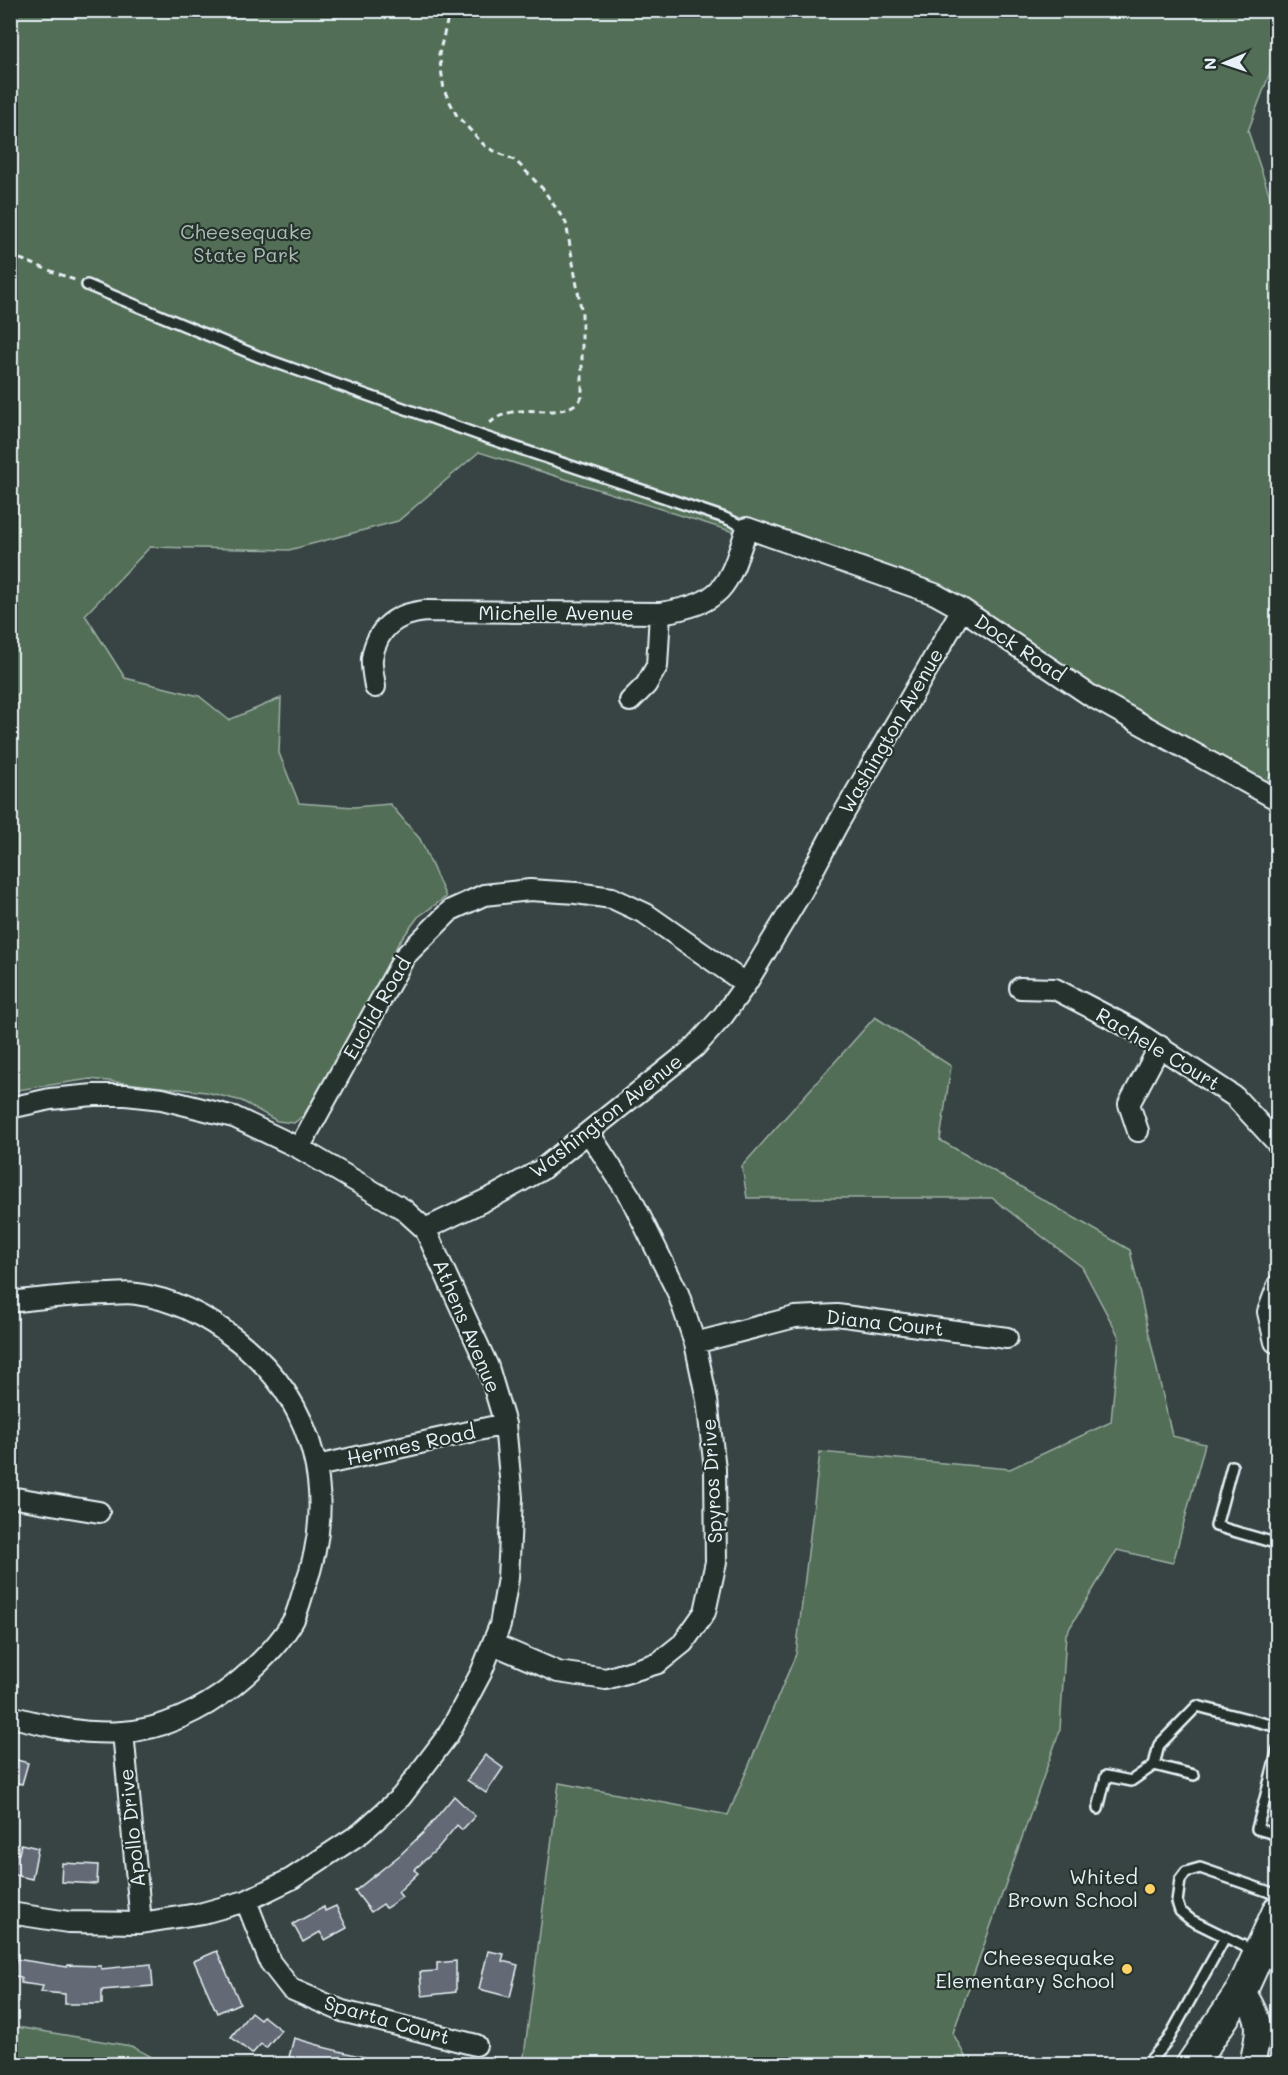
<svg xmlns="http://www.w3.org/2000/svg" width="1288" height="2075" font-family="Mali,sans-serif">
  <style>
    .green { fill: #526e56; stroke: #9db0a7; stroke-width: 1.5 }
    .building { fill: #636b75; stroke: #e8f1f8; stroke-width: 1.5 }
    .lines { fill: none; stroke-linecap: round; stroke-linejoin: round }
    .service-casing { stroke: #e8f1f8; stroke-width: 14 }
    .minor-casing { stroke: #e8f1f8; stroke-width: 24 }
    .tertiary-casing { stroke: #e8f1f8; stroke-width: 28 }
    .primary-casing { stroke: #e8f1f8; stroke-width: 34 }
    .path { stroke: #e8f1f8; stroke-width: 3; stroke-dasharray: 6 4.5; stroke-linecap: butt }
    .service { stroke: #26332d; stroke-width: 9 }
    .minor { stroke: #26332d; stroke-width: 20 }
    .tertiary { stroke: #26332d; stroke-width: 24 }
    .primary { stroke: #26332d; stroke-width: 30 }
    .poi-dot { fill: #ffd166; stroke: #26332d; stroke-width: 2 }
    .labels { text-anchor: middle; stroke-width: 4.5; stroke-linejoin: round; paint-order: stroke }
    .park-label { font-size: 20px; fill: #acbdb7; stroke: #26332d }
    .street-label { font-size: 20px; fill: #e8f1f8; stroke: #26332d }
    .poi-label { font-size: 20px; fill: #e8f1f8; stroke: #26332d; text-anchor: end }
  </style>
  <rect width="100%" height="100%" fill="#384443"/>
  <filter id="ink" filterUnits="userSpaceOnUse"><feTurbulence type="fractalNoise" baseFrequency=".0167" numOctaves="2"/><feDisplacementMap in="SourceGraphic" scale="12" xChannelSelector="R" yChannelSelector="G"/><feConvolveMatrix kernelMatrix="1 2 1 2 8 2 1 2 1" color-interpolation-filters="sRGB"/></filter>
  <g filter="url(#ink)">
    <path class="green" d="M11,11H1277V54L1248,131L1278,220V760L1263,790L912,588L479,452L398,521L289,550L150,547L85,615L125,678L199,696L229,720L281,698L279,753L299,803L354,807L390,804L420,839L446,897L418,917L398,944L364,1012L304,1115L294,1123L277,1121L242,1101L206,1092L90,1079L11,1091Z
      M875,1017L951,1066L940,1140L1130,1250L1172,1436L1205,1444L1173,1563L1117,1550L1066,1634L1060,1730L953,2033L969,2064H523L559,1783L728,1815L796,1654L820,1452L1010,1469L1111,1422L1119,1337L1082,1267L992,1198H747L742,1166Z
      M11,2026L131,2046L165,2064H11Z"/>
    <path class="building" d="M485,1755L503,1768L486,1793L467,1780Z
      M10,1758L28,1763L22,1784L10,1781Z
      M454,1796L475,1816L462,1830L457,1825L437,1849L414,1870L418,1873L398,1892L402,1897L386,1908L383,1904L371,1912L355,1891L400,1855L424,1832Z
      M21,1844L38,1848L32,1879L10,1874V1853L19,1854Z
      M62,1863L98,1865L97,1884L61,1882Z
      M336,1906L347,1928L325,1940L320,1932L303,1942L293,1924L324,1907L325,1911Z
      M217,1951L240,2003L217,2013L194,1961Z
      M488,1951L504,1954L502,1961L518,1965L510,1997L479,1989Z
      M16,1959L67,1967L68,1965L101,1966V1969L151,1964L153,1986L102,1990V2004H65V1994L41,1992L43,1986L21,1983V1977L14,1976Z
      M456,1961V1992L422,1996L420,1972L437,1971V1963Z
      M251,2012L260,2019L263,2016L281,2030L266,2048L261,2044L252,2054L231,2037Z
      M294,2038L322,2046V2047L372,2059L371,2064H315L289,2057Z"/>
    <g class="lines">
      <g class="service-casing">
        <path id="service" d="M87,285L260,357L482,436L725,518L747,528
          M1232,1466L1216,1526L1278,1544
          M1278,1749L1257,1829L1278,1835
          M1194,1775L1154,1765L1159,1745L1197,1706L1278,1727
          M1098,1809L1106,1776L1131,1781L1154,1765
          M1256,1952L1191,1920L1180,1911L1177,1902L1180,1880L1186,1872L1200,1868L1278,1895
          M1147,2064L1168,2040L1225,1937"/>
      </g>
      <g class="minor-casing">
        <path id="minor" d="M375,687C374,678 371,667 372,658C377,627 397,614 425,611L660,613C725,603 728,586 747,528L935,594L962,609L1091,696L1278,800
          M630,701L646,685L657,666L660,613
          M1020,988L1055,989L1132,1029L1235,1097L1278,1144
          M10,1108L50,1099L94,1095H126L162,1099L234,1117L299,1148L403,1209L425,1229L496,1195L541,1170L695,1047L723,1016L746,984L802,891L836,827L962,609
          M1138,1131L1129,1104L1160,1046
          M299,1148L405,956L451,910L484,895L530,890L576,893L612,898L646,914L746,984
          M10,1302C44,1298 76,1294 110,1294C119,1294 128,1292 137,1294C174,1299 209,1318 238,1341C316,1403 338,1497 304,1589C301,1599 298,1610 294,1619C280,1645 255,1668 233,1686C203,1710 162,1730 122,1732C84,1735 47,1726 10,1716
          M1275,1342L1268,1312L1278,1285
          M695,1343L795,1317L837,1315L1007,1338
          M317,1466L505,1424
          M10,1497L99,1512
          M493,1644L558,1672L606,1679L658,1663L683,1643L705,1612L716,1562L715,1469L707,1400L695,1343L678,1293L631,1198L589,1133
          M123,1732L141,1923
          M246,1901L270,1962L291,1989L342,2011L476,2045
          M10,1913L68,1922L141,1923L203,1913L246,1901L291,1879L361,1833L401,1797L448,1735L481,1673L500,1625L508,1578L512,1498L505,1424L488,1367L425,1229"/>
      </g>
      <g class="tertiary-casing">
        <path id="tertiary" d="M1242,1990C1263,2023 1260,2028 1252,2064"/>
      </g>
      <g class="primary-casing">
        <path id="primary" d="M1192,2064L1242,1990L1278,1911"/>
      </g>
      <path class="path" d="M450,10L439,54L444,90L457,116L486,147L516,161L543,189L566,223L582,314V397C561,427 517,394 487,426
        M10,255L77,281"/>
      <use href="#service" class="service"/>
      <use href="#minor" class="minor"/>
      <use href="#tertiary" class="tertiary"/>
      <use href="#primary" class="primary"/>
    </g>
  </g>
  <g class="poi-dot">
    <circle cx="1150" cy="1889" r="6"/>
    <circle cx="1127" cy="1969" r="6"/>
  </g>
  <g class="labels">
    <g class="park-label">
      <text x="246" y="239">Cheesequake<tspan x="246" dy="23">State Park</tspan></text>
    </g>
    <g class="street-label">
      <text x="556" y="620">Michelle Avenue</text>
      <text transform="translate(1020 648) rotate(34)" y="7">Dock Road</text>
      <text transform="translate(891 731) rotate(-60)" y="7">Washington Avenue</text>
      <text transform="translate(377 1008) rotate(-60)" y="7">Euclid Road</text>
      <text transform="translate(1158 1049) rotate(31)" y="7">Rachele Court</text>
      <text transform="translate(606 1116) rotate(-38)" y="7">Washington Avenue</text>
      <text transform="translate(885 1323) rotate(6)" y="7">Diana Court</text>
      <text transform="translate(467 1326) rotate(67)" y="7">Athens Avenue</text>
      <text transform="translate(411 1445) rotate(-12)" y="7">Hermes Road</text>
      <text transform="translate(712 1481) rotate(-93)" y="7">Spyros Drive</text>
      <text transform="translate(132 1828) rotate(-96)" y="7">Apollo Drive</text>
      <text transform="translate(387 2020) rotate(16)" y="7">Sparta Court</text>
    </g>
    <g class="poi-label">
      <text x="1138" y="1884">Whited<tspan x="1138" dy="23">Brown School</tspan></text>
      <text x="1115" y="1965">Cheesequake<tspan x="1115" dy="23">Elementary School</tspan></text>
    </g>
  </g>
  <rect width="1288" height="2075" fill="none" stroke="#26332d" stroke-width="36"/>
  <rect x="18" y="18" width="1252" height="2039" fill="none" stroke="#e8f1f8" stroke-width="2" filter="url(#ink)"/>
  <g transform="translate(1225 63) rotate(268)" stroke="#26332d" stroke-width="4.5" paint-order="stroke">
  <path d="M0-4.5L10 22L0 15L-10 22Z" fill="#e8f1f8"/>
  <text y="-9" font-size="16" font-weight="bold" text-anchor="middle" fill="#e8f1f8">N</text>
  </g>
</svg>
